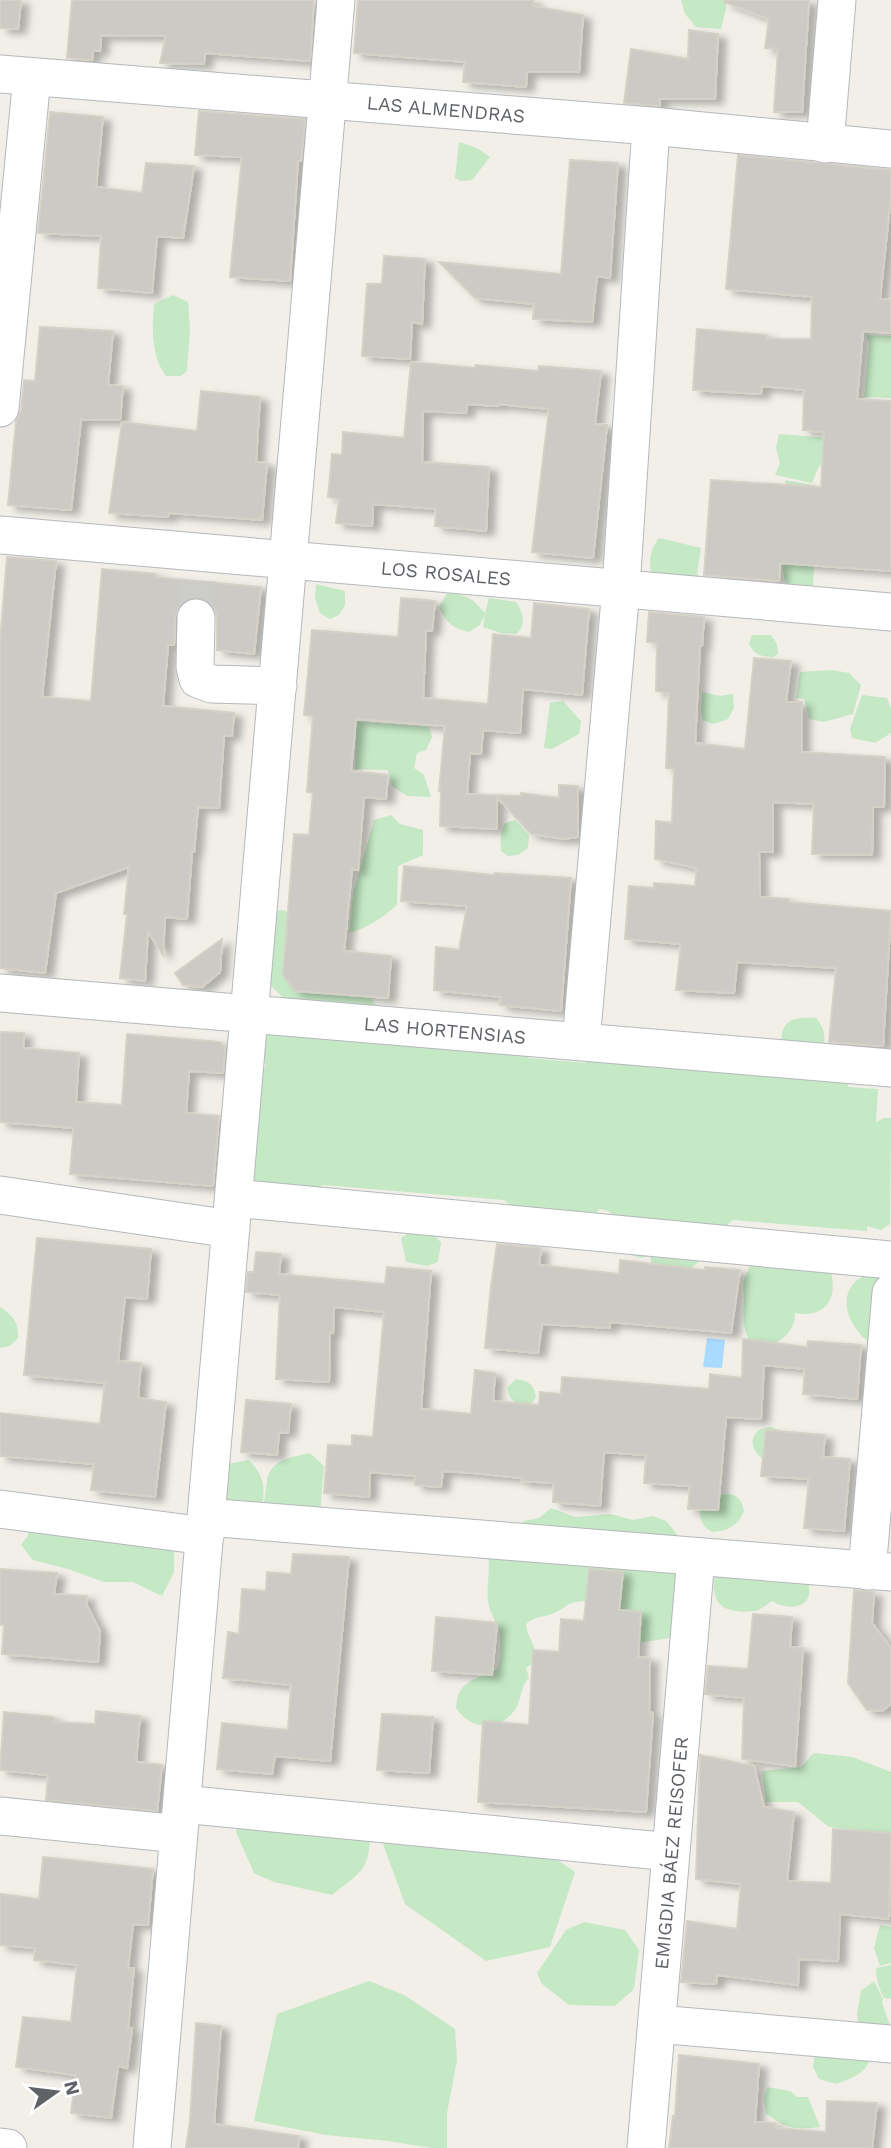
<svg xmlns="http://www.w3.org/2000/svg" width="891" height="2148" font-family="'Work Sans',sans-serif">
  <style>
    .green { fill: #c5e8c5 }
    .water { fill: #aadaff }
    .building { fill: #cccac5; stroke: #d6d1c6; stroke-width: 2; filter: url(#shadow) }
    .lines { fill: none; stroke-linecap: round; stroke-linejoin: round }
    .minor-tunnel { stroke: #ccccc8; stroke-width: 37; stroke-dasharray: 37 18; stroke-linecap: butt }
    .minor-casing { stroke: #b5b8bc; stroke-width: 39 }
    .minor { stroke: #fff; stroke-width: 37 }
    .labels { text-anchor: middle; stroke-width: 6; stroke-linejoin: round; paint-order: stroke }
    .street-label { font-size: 19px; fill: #5f6368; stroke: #fff }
  </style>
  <defs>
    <filter id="shadow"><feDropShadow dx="8" dy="4.5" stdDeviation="3.5" flood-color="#0004"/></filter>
  </defs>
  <rect width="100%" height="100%" fill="#f1efe8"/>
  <path class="green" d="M681,0H726V9L721,29L696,27L685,14Z
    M459,142L477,148L490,157L472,180L461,181L455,178Z
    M173,295L188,302L190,330L187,371L181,376H166C151,356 152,328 154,304Z
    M866,335L891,336V398L864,397L869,343Z
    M779,434L829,438L824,462L818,468L812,483L775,475L780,463L776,448Z
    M785,480L818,486L813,589L788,587C775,569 790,506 785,480Z
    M659,538L701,548L697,574L710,589L652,576C648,561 650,550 659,538Z
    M316,584L345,591V605L339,615L330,619L320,613L315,598Z
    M447,593C467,595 472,598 485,613L489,598L516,602C523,612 527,625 516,634L501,633L483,627L485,614L480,625L469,632C452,628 446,622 439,607Z
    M752,635H771L777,644L778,654L773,657C761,656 755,656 749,644Z
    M832,670L849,673L861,685L853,714L823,722L809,719L804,699L796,698L800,672Z
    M702,692L720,696L733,694L734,708L728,719L713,724L703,720L701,712Z
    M862,695L887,698L891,709V733L875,743L852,738L850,729Z
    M563,701L581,721L579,734L552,749L544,748L550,703Z
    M354,721L429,727L432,737L426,750L417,753L414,768L424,775L431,797L407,796L392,786L388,770L355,769L356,735Z
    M391,815L400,824L423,830V855L398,866L397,905C382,918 368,928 349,933L353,893L374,820Z
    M515,820L529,835L528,848L518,855L508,856L501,851C500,841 500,833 505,823Z
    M284,910L294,917L369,992L377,1009L522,1048L529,1058L586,1063L591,1047L781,1049C781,1021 788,1017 816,1018C824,1027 825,1034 824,1045L853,1078L847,1087L878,1089L876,1122L884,1118H891L890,1224L881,1230L867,1226V1231L733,1220L716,1234L702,1259L690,1269L653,1268L650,1256L641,1258L626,1253C621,1236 620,1210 600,1209L595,1214L568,1219L560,1210L519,1212L504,1200L323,1185L319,1187L314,1194L279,1209L240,1174L252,1159L257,1147L252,1138L259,1078L266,1065L259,1059L252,1037L287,1002L268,983L275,911Z
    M413,1230H431L441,1243L438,1262L427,1266L406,1262L401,1238Z
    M754,1256L830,1269C839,1297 826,1319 795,1313C795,1331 784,1338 770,1347L750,1343C742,1325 743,1318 744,1299C744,1291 742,1285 745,1277C748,1269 752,1264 754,1256Z
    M884,1271L875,1346C856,1336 836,1305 853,1284C861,1275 873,1273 884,1271Z
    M0,1307C13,1315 19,1323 18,1338L10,1346L0,1348Z
    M516,1379C529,1381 534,1384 536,1397L530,1405L518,1407L510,1397L507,1388Z
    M771,1427L785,1432L767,1461C757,1457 747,1443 756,1433C759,1428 766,1428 771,1427Z
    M310,1453L324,1466L320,1515L262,1508C266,1498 265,1491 267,1481C270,1459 293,1457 310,1453Z
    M249,1460C262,1474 265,1483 263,1501L255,1507L224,1515L216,1466Z
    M727,1494C738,1494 742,1501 744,1511C738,1526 728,1531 712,1532C700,1525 698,1517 702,1504L715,1496Z
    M551,1508L575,1517L611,1514L633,1520L653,1516L666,1521L682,1540L671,1638L643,1642L626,1636L587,1601C565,1602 571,1605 554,1613C544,1618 535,1615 526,1624C527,1638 538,1647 536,1661L526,1668L529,1678C520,1687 522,1698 516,1708C501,1732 471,1731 456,1708C457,1702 457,1696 460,1691C466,1681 486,1673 496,1670C502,1663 501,1635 498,1627C494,1618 489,1610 488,1600C486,1585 491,1570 488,1555L524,1521L539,1518Z
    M30,1528L145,1543L174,1551V1572L162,1596L133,1582H104L68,1569L33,1560L21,1545L28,1536Z
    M715,1574L808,1582C816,1608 789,1612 772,1601C768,1604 763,1608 758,1610C751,1612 743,1612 736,1611C714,1608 712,1592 715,1574Z
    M814,1753L852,1757L891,1772V1834L829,1827L798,1802H766L762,1771L801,1767Z
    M243,1816L370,1828C370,1871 363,1870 332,1895L274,1882L254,1873L236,1832Z
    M379,1833L543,1850L575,1872L550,1947L486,1961L405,1904Z
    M584,1922L625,1930L639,1950L634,1989L615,2006L569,2005L542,1984L537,1973L566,1930Z
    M880,1925L891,1927V1963L880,1966L874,1948Z
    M891,1965V1998L889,1999L884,1998C879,1989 876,1979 876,1968Z
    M369,1981L404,1995L455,2029L457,2060L447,2113V2148H432L388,2141L326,2135L254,2121L277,2014Z
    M874,1981L883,1999L882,2003L891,2028L858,2023L857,2013L861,1991Z
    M817,2041L873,2046C869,2073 859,2075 836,2084L819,2079L813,2067Z
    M767,2087L790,2091L797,2097H808L820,2127C795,2130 785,2129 766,2113L764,2099Z"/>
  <path class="water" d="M707,1338L725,1340L722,1368L703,1367Z"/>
  <path class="building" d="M0,0H21L18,29L0,28Z
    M72,0H314L310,61L205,53L204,64L160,63L166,36L101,35L100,51L93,50L92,60L67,58Z
    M358,0H533V6L583,15L579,72H527L526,87L463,82L465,62L354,53Z
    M724,0H809L802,112H774L778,49L765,48L769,19L724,2Z
    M689,30L718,34L715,99H660V106L624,103L631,49L688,59Z
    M199,111L305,119L301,161H298L290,281L230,277L242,157L195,155Z
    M50,112L103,117L96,187L142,193L146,163L194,166L183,238L157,236L152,293L98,288L101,236L38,233Z
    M738,155L891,170V195L880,299L891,300V333L863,331L857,399L891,401V571L780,563L779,581L704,575L711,480L821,487L824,432L803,430L804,390L762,386L761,394L693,390L697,329L767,335L766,339H811L812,297L726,289Z
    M570,160L618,163L610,278L597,276L592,322L533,319L534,304L475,298L439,262L561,274Z
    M384,256L425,259L422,324L412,322L410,359L362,356L367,284H382Z
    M40,327L113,331L108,385L123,386L120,420H81L71,510L8,505L16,422L21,410L24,380L35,381Z
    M411,362L475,368L476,365L538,371L539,366L601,371L595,424L607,425L593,558L532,552L549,409L498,404V406L467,404L466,413L423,411L422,462L489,467L486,531L435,526L436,509L373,504L372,526L336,523L339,499L328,497L332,454L342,455L343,432L404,438Z
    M201,391L260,397L256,462L267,463L262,520L169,513L168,517L109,513L122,422L197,431Z
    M7,557L56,561L42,697L91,701L102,569L156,574L155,577L261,587L254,654L217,650V618L215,609L207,600L196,597L185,600L178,608L175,618L174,645H168L163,706L234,713L232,736L224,735L219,808L198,807L194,852H192L187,919L165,917L163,955L148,932L145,981L120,978L127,914H124L129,867L56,893L45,973L0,968V641Z
    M401,598L435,601L432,631H426L423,698L488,704L493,634L531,638L534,603L589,609L582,695L523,689L520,733L483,730L481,754L470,753L467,794L521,796V793L559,798V785L578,786V837L564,839L531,834L497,797V829L440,826L441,791H439L445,726L356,719L351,771L388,775L386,799L364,797L358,870L352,869L344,951L391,956L388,998L295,991L283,975L294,834L309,835L313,793L307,792L313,716L304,715L312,630L398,637Z
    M649,612L704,617L702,646H700L695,743L745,749L754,658L791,661L786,702H802V752L885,757L884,807H873L872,855L812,854L814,804L773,802V852H759L760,897L789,899V902L891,911L883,1046L829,1042L836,968L737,962L734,993L676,990L681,944L625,939L629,886L654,888V883L695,886L697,868L655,859L656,821L672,823L674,769L666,768L669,693L656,691L657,643L647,642Z
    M404,866L494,875L495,873L571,878L561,1011L500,1005L501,997L434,990L436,947L459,950L467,906L401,901Z
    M222,939L220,972L202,987L183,985L175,973Z
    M0,1032L24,1033L23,1048L79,1053L76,1102L122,1105L127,1034L220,1042L225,1048L223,1073L189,1071L186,1113L219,1116L213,1186L70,1174L74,1128L0,1122Z
    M37,1238L151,1249L147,1299L125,1297L118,1361L141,1363L138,1398L166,1402L155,1497L91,1490L94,1464L0,1456V1413L100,1424L105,1383L24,1375Z
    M497,1244L541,1248L539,1265L619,1274L620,1260L705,1270V1267L740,1270L731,1333L610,1322V1328L542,1324L538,1353L485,1348L491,1286Z
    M256,1252L281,1254L279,1274L385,1284L387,1267L431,1271L421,1409L471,1414L475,1370L495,1373L493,1401L539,1405L540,1392L561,1394L562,1377L709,1389L710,1374L742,1378L743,1339L807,1347L808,1341L861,1345L857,1399L803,1394L805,1369L764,1365L761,1419L726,1417L718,1510L688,1509L690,1486L644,1483L646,1455L604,1452L600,1506L553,1502L554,1483L521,1481L522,1478L473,1473L443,1471L441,1487L415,1485V1476L370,1472L369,1497L324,1493L328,1445L352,1446V1435L373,1437L384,1312L334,1307L333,1333L330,1332L329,1382L276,1379L280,1295L246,1292L248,1272H254Z
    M246,1400L291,1404L288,1433L279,1432L277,1455L241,1452Z
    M766,1430L825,1435L823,1457L850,1459L844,1531L804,1528L809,1479L761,1476Z
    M293,1554L349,1557L330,1761L275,1756L272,1774L217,1769L222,1723L288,1730L291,1685L223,1678L228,1632L239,1634L242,1589L266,1591L267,1572L291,1574Z
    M0,1569L57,1573L54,1594L87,1596L86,1604L100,1631L98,1662L2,1654L4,1625H0Z
    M589,1569L623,1572L619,1610L641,1612L638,1657L650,1658L649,1712L653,1713L646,1812L478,1802L483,1721L529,1725L533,1650L559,1652L561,1619L584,1621Z
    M854,1590L874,1592L872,1623L891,1648V1704L882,1711L867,1710L848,1683Z
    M753,1614L792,1617L790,1647L803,1648L795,1766L742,1759L744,1698L705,1694L708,1666L748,1669Z
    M436,1617L497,1623L492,1675L432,1671Z
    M96,1711L140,1716L136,1762L162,1765L157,1811L46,1800L48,1775L0,1770L4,1712L54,1717V1722L95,1724Z
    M382,1714L433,1717L429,1773L377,1770Z
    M700,1755L754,1766L764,1807L794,1812L787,1881L831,1883L833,1829L891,1833L889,1919L840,1914L838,1961L799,1959L798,1985L717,1975L716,1984L681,1982L687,1921L737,1929L741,1884L696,1879Z
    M43,1857L153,1869L148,1925L133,1924L128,1968H134L128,2028H132L127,2068L118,2066L111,2118L71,2113L76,2075L16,2067L23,2017L71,2022L77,1965L34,1960L35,1948L0,1945V1894L39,1899Z
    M196,2023L221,2026L214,2124L299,2136L298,2148H186L190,2121Z
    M679,2055L759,2064L755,2122L776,2123L775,2128L826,2132L827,2101L877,2103L872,2148H669L673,2116H675Z"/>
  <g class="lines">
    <path class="minor-tunnel" d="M196,618L197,581"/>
    <g class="minor-casing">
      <path id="minor" d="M0,74L651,126L891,149
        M825,144L837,0
        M0,408L32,77
        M0,535L891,612
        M196,618L195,667L198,679L212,684L278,686
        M0,993L891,1068
        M581,1042L621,588L651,126
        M0,1195L231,1229
        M234,1198L891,1260
        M0,1509L205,1536
        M206,1517L891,1572
        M867,1571L891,1293
        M182,1804L671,1852
        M0,1816L179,1834
        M657,2024L891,2044
        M0,2147L8,2148
        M152,2148L336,0
        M646,2148L696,1557"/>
    </g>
    <use href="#minor" class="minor"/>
  </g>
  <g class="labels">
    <g class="street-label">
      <text transform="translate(446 109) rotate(5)" y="7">LAS ALMENDRAS</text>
      <text transform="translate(446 573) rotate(5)" y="7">LOS ROSALES</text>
      <text transform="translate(445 1030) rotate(5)" y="7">LAS HORTENSIAS</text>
      <text transform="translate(671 1853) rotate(-85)" y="7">EMIGDIA BÁEZ REISOFER</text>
    </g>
  </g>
  <g transform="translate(56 2092) rotate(76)" stroke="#ffffff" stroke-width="5" paint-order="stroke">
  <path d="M0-5L12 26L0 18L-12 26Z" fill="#5f6368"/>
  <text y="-10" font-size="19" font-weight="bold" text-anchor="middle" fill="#5f6368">N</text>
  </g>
</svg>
